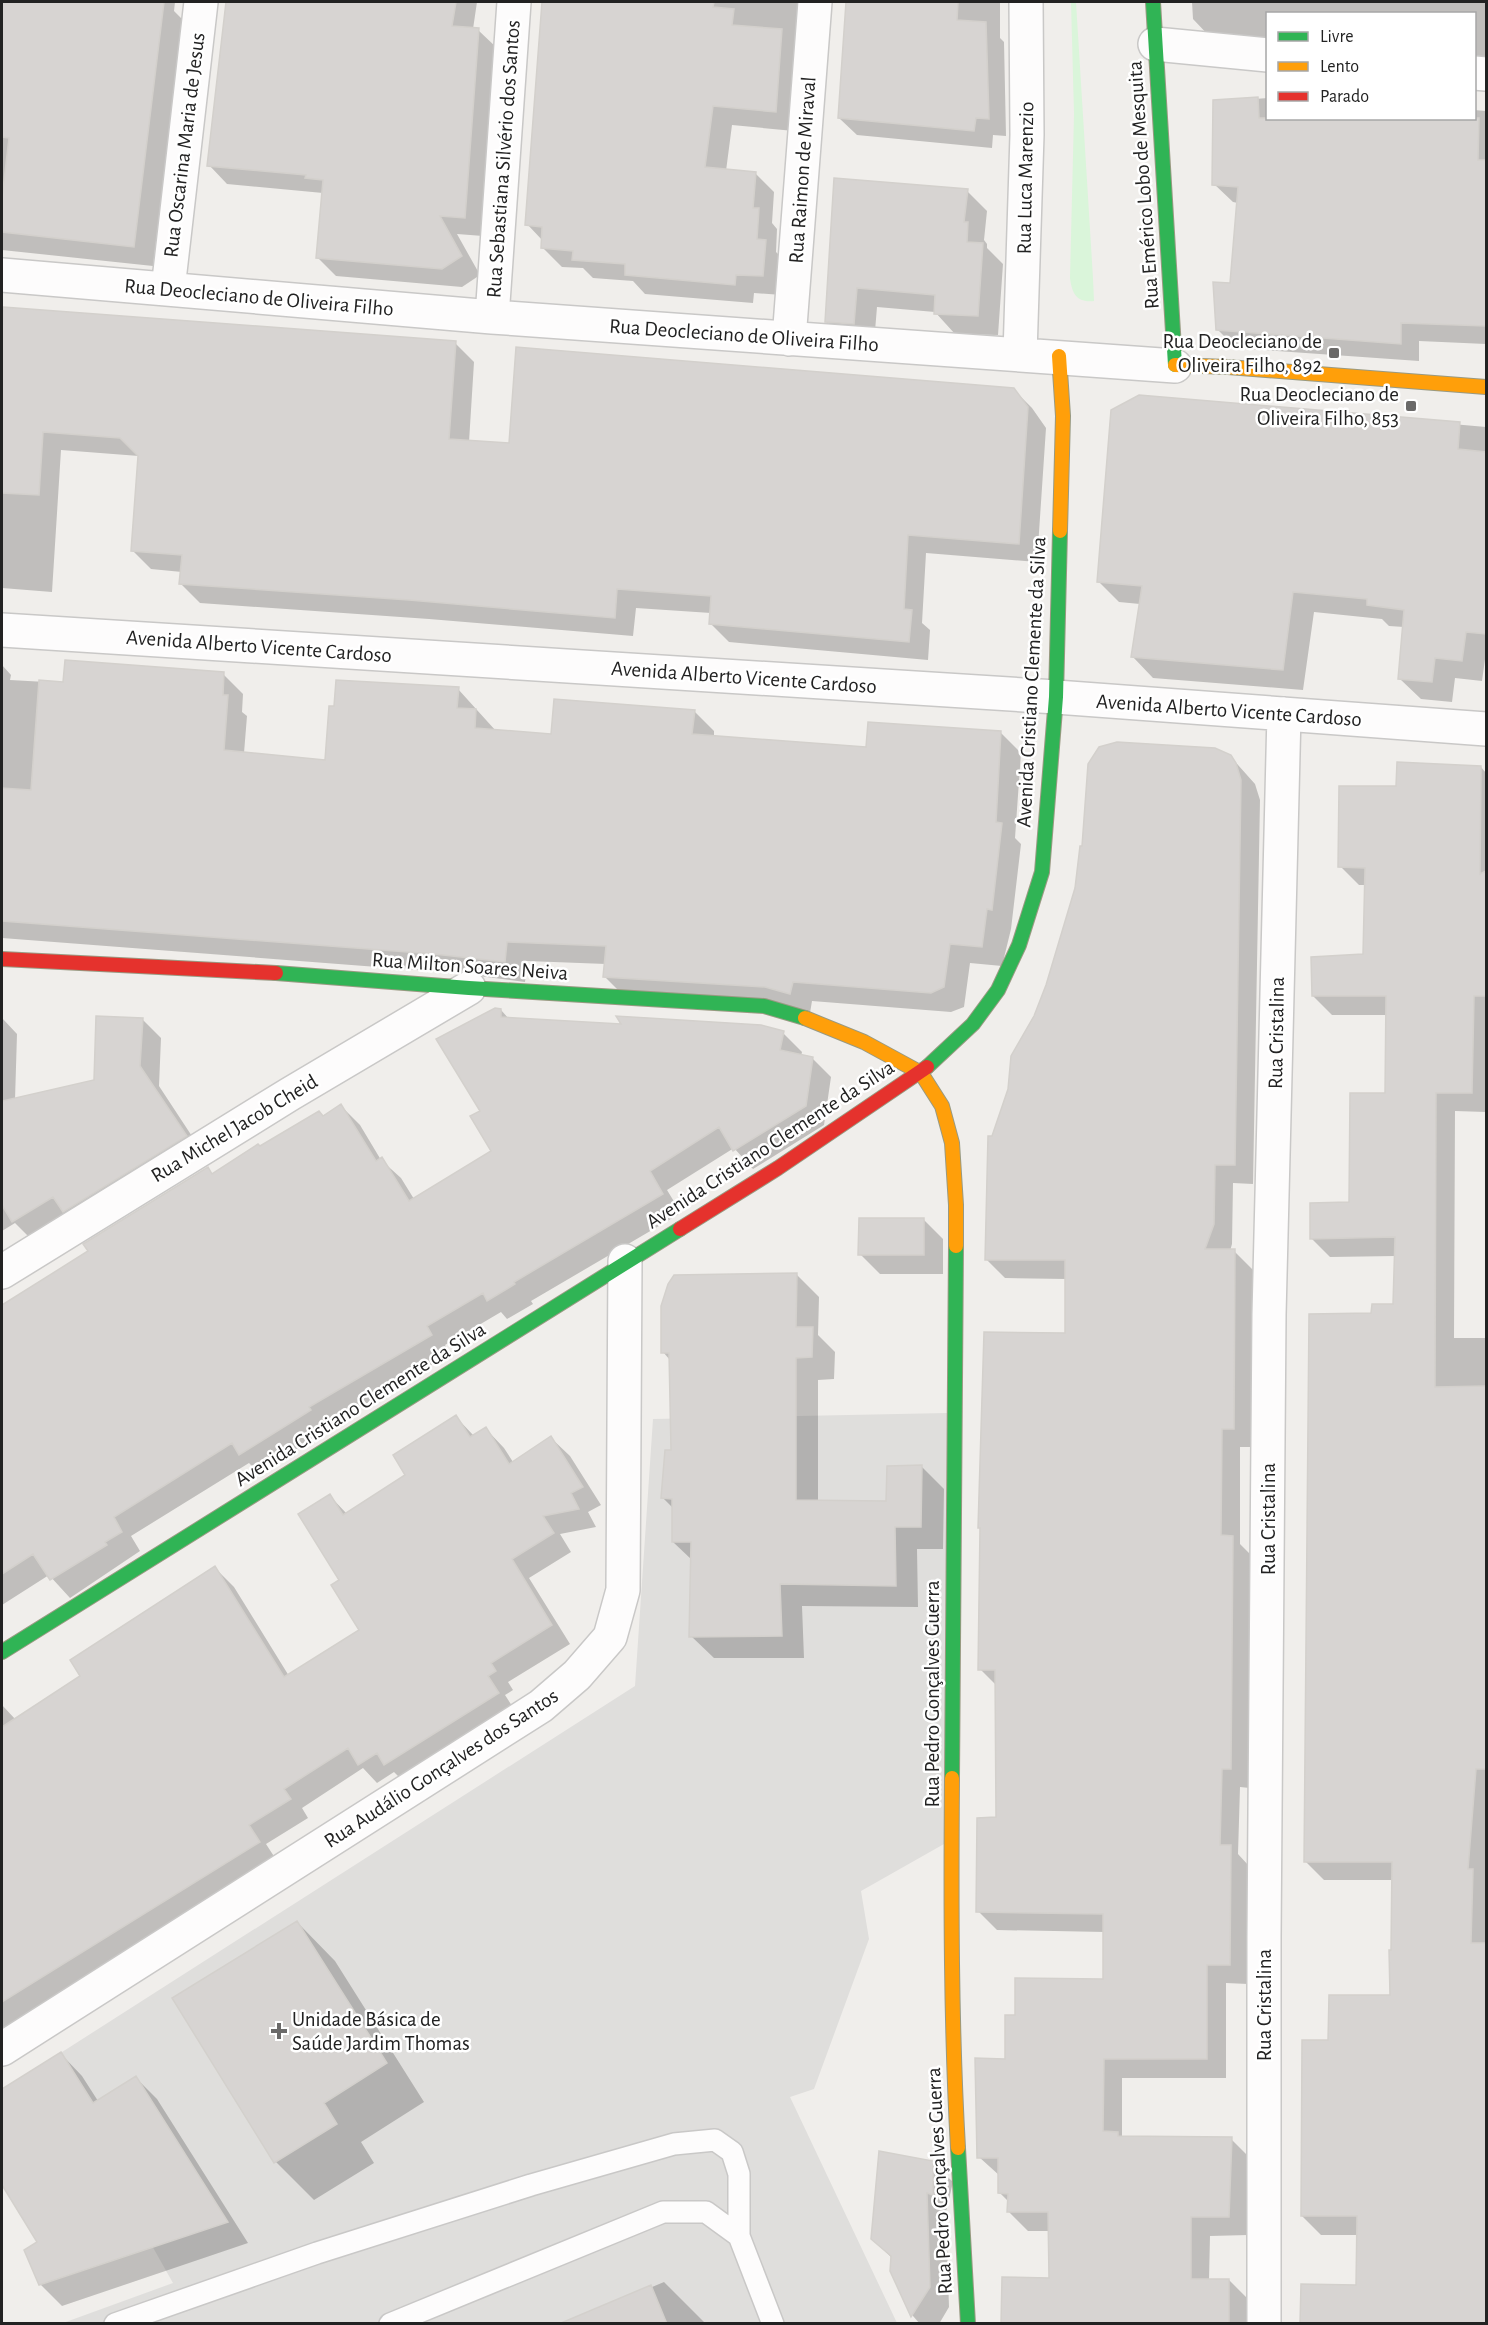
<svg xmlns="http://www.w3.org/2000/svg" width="1488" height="2325" font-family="'Alegreya Sans',sans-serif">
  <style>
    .residential { fill: #dfdedc }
    .park { fill: #daf5da }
    .shadow { fill: #0003 }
    .building { fill: #d7d4d2; stroke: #d3d0cc; stroke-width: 1.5 }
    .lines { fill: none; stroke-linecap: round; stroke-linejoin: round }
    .lane-casing { stroke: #c9c8c7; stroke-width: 24 }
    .street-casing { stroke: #c9c8c7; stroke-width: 36 }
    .fast-casing { stroke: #999a82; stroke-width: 16 }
    .slow-casing { stroke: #999a82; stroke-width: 16 }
    .jam-casing { stroke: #999a82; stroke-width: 16 }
    .lane { stroke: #fdfcfc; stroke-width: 21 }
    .street { stroke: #fdfcfc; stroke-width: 33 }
    .fast { stroke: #30b455; stroke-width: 14 }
    .slow { stroke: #ff9f0a; stroke-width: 14 }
    .jam { stroke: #e5322d; stroke-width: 14 }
    .poi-dot { fill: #6a6968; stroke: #fff; stroke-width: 2 }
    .labels { text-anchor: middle; stroke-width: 5; stroke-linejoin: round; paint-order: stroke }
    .street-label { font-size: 21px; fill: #222; stroke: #fff }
    .poi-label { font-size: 21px; fill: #222; stroke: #fff; text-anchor: end }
  </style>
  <rect width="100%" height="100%" fill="#f0eeeb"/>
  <path class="residential" d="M947,1413L944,1844L861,1891L869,1939L814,2089L790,2097L897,2323H63L173,2283L48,2061L635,1686L653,1419Z"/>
  <path class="park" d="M1071,2H1076L1093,278L1094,301C1077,303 1072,294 1070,278L1074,114Z"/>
  <path class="shadow" d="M2,2H175L174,11L183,20L153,266L2,250V253Z
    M228,2H477L473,29L478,30L497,48L483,236L457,234L480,275L462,287L336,276L317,257L323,193L227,184L209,165Z
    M544,2H804L794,131L732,125L726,171L755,173L774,192L772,223L777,229L776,252L784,260L782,295L754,293L753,303L645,294L633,281L593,278L583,268L562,267L543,248V241L527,224Z
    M847,2H1000V38L1004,42L1006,136L993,135L992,148L857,135L839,118Z
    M1192,2H1486V65L1474,64V14H1268V42L1212,39L1193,19Z
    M1268,98V118H1474V110L1486,111V344L1419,341V361L1236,348L1218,330L1232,285L1238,203L1233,202L1214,184V102Z
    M835,180L967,191L987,211L984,240L987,244V248L1003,264L998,335L955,334L935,312L877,307L874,343L846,342L826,321Z
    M2,326L455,343L474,362L469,442L510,445L1013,389L1032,408L1046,428L1037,562L926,553L922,623L930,630L928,660L729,642L710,623L711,613L636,608L633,636L429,619L200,603L181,584L182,572L151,569L132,550L139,456L61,450L52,592L2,588Z
    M1139,396L1486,427V652L1482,681L1455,678L1452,702L1421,699L1400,679L1404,627L1389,626L1382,619L1314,612L1303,690L1153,678L1133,657L1140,604L1119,602L1098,581Z
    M2,665L11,675L10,680L64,683L223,674L243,694L242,712L247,716L244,753L326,762L458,689L496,731L552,736L694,711L714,731V737L867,748L1001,733L1021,753L1015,838L1021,844L1011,929L1002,966L970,963L964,1007L951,1012L812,1001L810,1013L625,997L605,977L606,964L527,961L525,982L455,973L2,938Z
    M1230,756L1255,784L1260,800L1253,1184L1233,1183L1232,1244L1230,1251H1234L1253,1270V1447H1240V1544L1252,1556L1250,1788L1240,1787L1238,1854L1249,1866L1248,1984L1226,1983V2078H1122V2138L1231,2139L1250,2158L1248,2235L1210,2236L1209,2280H1229L1248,2299V2324H1003L1050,2279V2231H1028L1009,2212V2202L1000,2193V2176L979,2157L1006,2060L1016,2017L1105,1980V1932L997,1930L978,1911L997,1819V1686L980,1669L1067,1334V1279L1005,1278L986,1259L994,1137Z
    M1481,767L1486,773V1112L1455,1111L1454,1338H1486V2324H1302L1358,2286L1359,2235H1321L1302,2216L1329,2041L1392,1997L1393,1880H1324L1305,1861L1395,1305L1396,1256L1330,1257L1311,1238L1350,1204L1387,1094L1388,1015H1332L1313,996L1365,956L1367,885H1359L1340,866L1397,788Z
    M501,1010L509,1019L783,1033L802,1052L801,1056L812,1058L831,1077L824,1125L753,1169L734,1148L667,1190L681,1213L531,1301L533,1304L507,1319L501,1312L445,1345L450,1354L327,1427L328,1429L259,1473L249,1463L131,1536L140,1551L70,1598L49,1575L2,1605V1321L20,1310L90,1252L207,1169L213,1175L341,1106L360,1125L381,1160L401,1178L414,1199L493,1151L482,1112Z
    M2,1018L17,1034L15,1100L95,1082L142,1019L161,1038L159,1086L205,1156L33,1241L15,1223L2,1231Z
    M923,1219L943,1239V1274H880L860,1254Z
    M796,1274L819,1297L818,1335L835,1352L834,1379L818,1380V1502H888L921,1466L944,1489L943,1549H917L918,1607L802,1606L804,1658H714L691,1636L692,1560L673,1542L674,1509L663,1498L672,1452L670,1360L663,1352Z
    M456,1417L474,1436L486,1429L504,1448L513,1462L551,1438L570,1456L601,1505L588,1512L596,1527L560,1534L571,1552L529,1578L570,1644L508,1682L513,1690L505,1695L516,1712L404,1782L394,1772L377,1783L363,1768L302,1808L308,1818L266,1844L277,1861L2,2032V1705L16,1720L82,1677L215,1568L234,1587L289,1676L361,1630L341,1580L330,1496L347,1514L407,1476Z
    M297,1922L335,1961L424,2102L361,2142L374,2163L314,2200L276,2162Z
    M61,2054L82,2076L98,2101L136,2078L157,2099L248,2243L62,2306L40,2284L39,2242L2,2182V2091Z
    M932,2162L953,2182L946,2212L949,2307L939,2324H920L913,2316L891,2271L892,2258L872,2239Z
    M664,2282L706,2324H564Z"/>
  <path class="building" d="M2,2H164L134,247L2,232V198L9,138L2,137Z
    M226,2H456L452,26L479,28L465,218L440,216L462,256L442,269L316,258L323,180L305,178L306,175L207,166Z
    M542,2H714L713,7L734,9L732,25L782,29L776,112L713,106L705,167L756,172L753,208H759L757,239L766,240L763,276L736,275L735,285L625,275V264L572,260L573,251L541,248L542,227L525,225Z
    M846,2H958L957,20L986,22L989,119L976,118L974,131L838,118Z
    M1258,97L1259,118H1479L1478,160H1486V326L1401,323V344L1216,330L1213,282L1230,283L1238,187L1212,185L1213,100Z
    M834,178L968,189L964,222H968L967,242L983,243L978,316L934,314L935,295L857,288L854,324L825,322Z
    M3,307L456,341L449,439L509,443L516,347L1014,388L1028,407L1019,544L908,535L904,609L912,610L909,642L709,624L711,596L617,589L615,618L409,600L179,584L182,555L131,551L138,456L120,438L43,432L39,495L2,493V332Z
    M1139,395L1460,422L1458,449L1486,452V634L1466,632L1462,661L1435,658L1432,682L1398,679L1404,610L1367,605V599L1293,592L1283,670L1131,657L1142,586L1097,582L1111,410Z
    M65,660L224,672L223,695H228L224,750L325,760L329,706H334L336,680L459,687L457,708L476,709L475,728L551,734L554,699L695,710L692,734L866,747L868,722L1001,731L996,822L1002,823L992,910L987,909L982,947L950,944L944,987L931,993L793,982L790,994L765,987L603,977L606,946L507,942L505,962L434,954L2,921V788L31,790L39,680L63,682Z
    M1117,742L1215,748L1231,755L1236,763L1241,780L1235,1165H1215L1214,1224L1205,1249H1235L1234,1429H1222L1221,1535L1233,1536L1231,1769H1222L1220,1845H1231L1230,1965H1207V2059H1104L1103,2131L1118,2132V2136L1232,2137L1229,2217H1191V2279H1229V2324H1001L1002,2277L1049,2278L1048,2212H1007L1008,2194L998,2193V2158H977L975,2058L1005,2059V2015H1015V1978L1103,1979V1914L976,1912L977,1818L996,1817L995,1670H978L980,1528H978L984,1332L1065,1333V1260H985L988,1136H992L1008,1089L1011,1056L1034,1016L1046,985L1075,888L1080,846H1082L1088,764L1099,747Z
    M1397,762L1481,766L1480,874L1486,871V996H1474L1472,1093H1436L1435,1387L1486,1386V1769H1476L1468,1869H1473L1471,1943H1486V2324H1300L1301,2284L1356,2285L1357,2216H1301L1302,2040H1328L1329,1995H1390L1389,1950H1391L1392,1862H1304L1309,1314L1371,1313L1372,1304H1393L1395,1237L1310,1239V1203L1349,1202L1350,1093H1385L1386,996H1312L1311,957L1363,954L1365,868L1338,867L1339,786H1396Z
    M495,1008L501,1009V1017L621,1024L616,1016L761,1025L784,1031L780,1050L813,1057L806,1106L733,1151L719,1127L650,1171L663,1194L514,1282L515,1284L487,1301L483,1293L427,1326L432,1335L309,1407L311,1410L239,1455L232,1443L114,1517L122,1532L105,1542L107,1545L50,1580L33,1554L2,1574V1305L88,1251L83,1244L208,1167L212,1174L258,1144L260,1146L319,1111L323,1116L341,1104L376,1161L382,1157L409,1201L491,1151L470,1116L480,1111L436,1039Z
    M96,1016L143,1018L140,1066L187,1136L63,1212L53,1197L12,1222L2,1205V1101L94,1080Z
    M859,1218H924V1255H858Z
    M797,1273L796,1327H813L812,1357L796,1358V1500L886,1501L887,1466L922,1465L921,1527H895L896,1586L780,1584L782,1636L689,1637L691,1542H672V1499L661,1498L665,1450H671L669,1353H661V1306L668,1284L674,1275Z
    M456,1415L470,1437L486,1427L509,1464L551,1436L583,1487L571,1493L579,1509L543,1516L554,1533L512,1559L552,1625L491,1663L496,1671L488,1676L499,1693L384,1765L377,1753L358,1765L348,1748L284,1789L291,1799L249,1825L260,1842L2,2002V1727L80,1676L70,1660L215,1566L284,1677L359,1630L331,1585L339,1580L298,1514L330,1494L343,1515L405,1475L393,1455Z
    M297,1921L387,2063L324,2103L337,2124L274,2163L172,1998Z
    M61,2052L93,2103L136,2076L228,2222L39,2285L24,2250L37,2242L2,2185V2089Z
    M879,2151L933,2161V2195L927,2193L930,2287L911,2317L890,2271L891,2256L871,2239Z
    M651,2285L667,2324H561V2323Z"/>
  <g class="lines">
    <g class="lane-casing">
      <path id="lane" d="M115,2324L317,2253L531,2185L674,2144L715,2140L732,2152L739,2174V2236
        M390,2324L663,2212H706L739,2236L773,2324"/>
    </g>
    <g class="street-casing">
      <path id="street" d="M1155,44L1268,55
        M1474,73L1486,74
        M2,275L492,317L1175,366
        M168,289L201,2
        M492,317L514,2
        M789,339L815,2
        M1020,354L1027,135L1026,2
        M2,630L1056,697L1486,729
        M2,1272L290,1094L469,988
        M2,2049L541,1706L577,1675L610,1637L623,1590L625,1261
        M1264,2324V1937L1269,1315L1284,714"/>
    </g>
    <g class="fast-casing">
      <path id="fast" d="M1153,2L1175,365
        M276,973L469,988L764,1006L805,1018
        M927,1067L973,1024L998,990L1019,945L1042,872L1056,697L1060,531
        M2,1652L680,1229
        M952,1778L956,1246
        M958,2148L968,2324"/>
    </g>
    <g class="slow-casing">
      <path id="slow" d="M1059,356L1063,416L1060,531
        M1175,365L1228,367L1486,387
        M805,1018L864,1042L921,1073L942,1106L952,1143L956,1205V1246
        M952,1778C951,1902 951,2025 958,2148"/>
    </g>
    <g class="jam-casing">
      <path id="jam" d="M2,959L276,973
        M680,1229L778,1168L927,1067"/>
    </g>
    <use href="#lane" class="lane"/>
    <use href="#street" class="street"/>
    <use href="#fast" class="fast"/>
    <use href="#slow" class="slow"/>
    <use href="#jam" class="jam"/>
  </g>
  <g class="poi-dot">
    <rect x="1328" y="347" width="12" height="12" rx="3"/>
    <rect x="1405" y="400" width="12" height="12" rx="3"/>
    <path d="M276 2022h6v6h6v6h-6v6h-6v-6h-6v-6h6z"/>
  </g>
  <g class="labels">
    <g class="street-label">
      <text transform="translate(184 145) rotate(-83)" y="7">Rua Oscarina Maria de Jesus</text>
      <text transform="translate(503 159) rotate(-86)" y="7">Rua Sebastiana Silvério dos Santos</text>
      <text transform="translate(802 170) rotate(-86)" y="7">Rua Raimon de Miraval</text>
      <text transform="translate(1025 178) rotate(-89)" y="7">Rua Luca Marenzio</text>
      <text transform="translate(1143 185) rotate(-94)" y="7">Rua Emérico Lobo de Mesquita</text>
      <text transform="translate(259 297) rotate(5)" y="7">Rua Deocleciano de Oliveira Filho</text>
      <text transform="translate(744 335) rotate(4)" y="7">Rua Deocleciano de Oliveira Filho</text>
      <text transform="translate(259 646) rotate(4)" y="7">Avenida Alberto Vicente Cardoso</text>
      <text transform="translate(744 677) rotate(4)" y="7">Avenida Alberto Vicente Cardoso</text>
      <text transform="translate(1031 682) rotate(-87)" y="7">Avenida Cristiano Clemente da Silva</text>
      <text transform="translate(1229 710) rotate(4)" y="7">Avenida Alberto Vicente Cardoso</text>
      <text transform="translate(470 966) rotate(4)" y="7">Rua Milton Soares Neiva</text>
      <text transform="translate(1276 1033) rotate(-89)" y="7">Rua Cristalina</text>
      <text transform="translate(234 1128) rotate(-31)" y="7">Rua Michel Jacob Cheid</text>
      <text transform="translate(770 1144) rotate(-33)" y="7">Avenida Cristiano Clemente da Silva</text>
      <text transform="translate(360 1404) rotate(-32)" y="7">Avenida Cristiano Clemente da Silva</text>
      <text transform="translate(1268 1519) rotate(-90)" y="7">Rua Cristalina</text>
      <text transform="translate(932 1694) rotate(-90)" y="7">Rua Pedro Gonçalves Guerra</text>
      <text transform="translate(441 1768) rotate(-33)" y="7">Rua Audálio Gonçalves dos Santos</text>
      <text transform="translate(1264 2005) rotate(-90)" y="7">Rua Cristalina</text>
      <text transform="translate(939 2181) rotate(-93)" y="7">Rua Pedro Gonçalves Guerra</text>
    </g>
    <g class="poi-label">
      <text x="1322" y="348">Rua Deocleciano de<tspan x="1322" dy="24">Oliveira Filho, 892</tspan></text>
      <text x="1399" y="401">Rua Deocleciano de<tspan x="1399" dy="24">Oliveira Filho, 853</tspan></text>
      <text x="292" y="2026" text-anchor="start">Unidade Básica de<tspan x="292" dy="24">Saúde Jardim Thomas</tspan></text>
    </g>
  </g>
  <rect width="1488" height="2325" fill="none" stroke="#222222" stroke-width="6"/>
  <rect x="1266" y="12" width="210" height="108" fill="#ffffff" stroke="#a7a7a7" stroke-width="1.5"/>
  <rect x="1278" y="32" width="30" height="9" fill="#30b455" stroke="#a7a7a7" stroke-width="1.5"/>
  <text x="1320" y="42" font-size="18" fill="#222222">Livre</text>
  <rect x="1278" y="62" width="30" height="9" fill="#ff9f0a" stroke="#a7a7a7" stroke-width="1.5"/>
  <text x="1320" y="72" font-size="18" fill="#222222">Lento</text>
  <rect x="1278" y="92" width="30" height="9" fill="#e5322d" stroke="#a7a7a7" stroke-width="1.5"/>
  <text x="1320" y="102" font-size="18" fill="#222222">Parado</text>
</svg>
